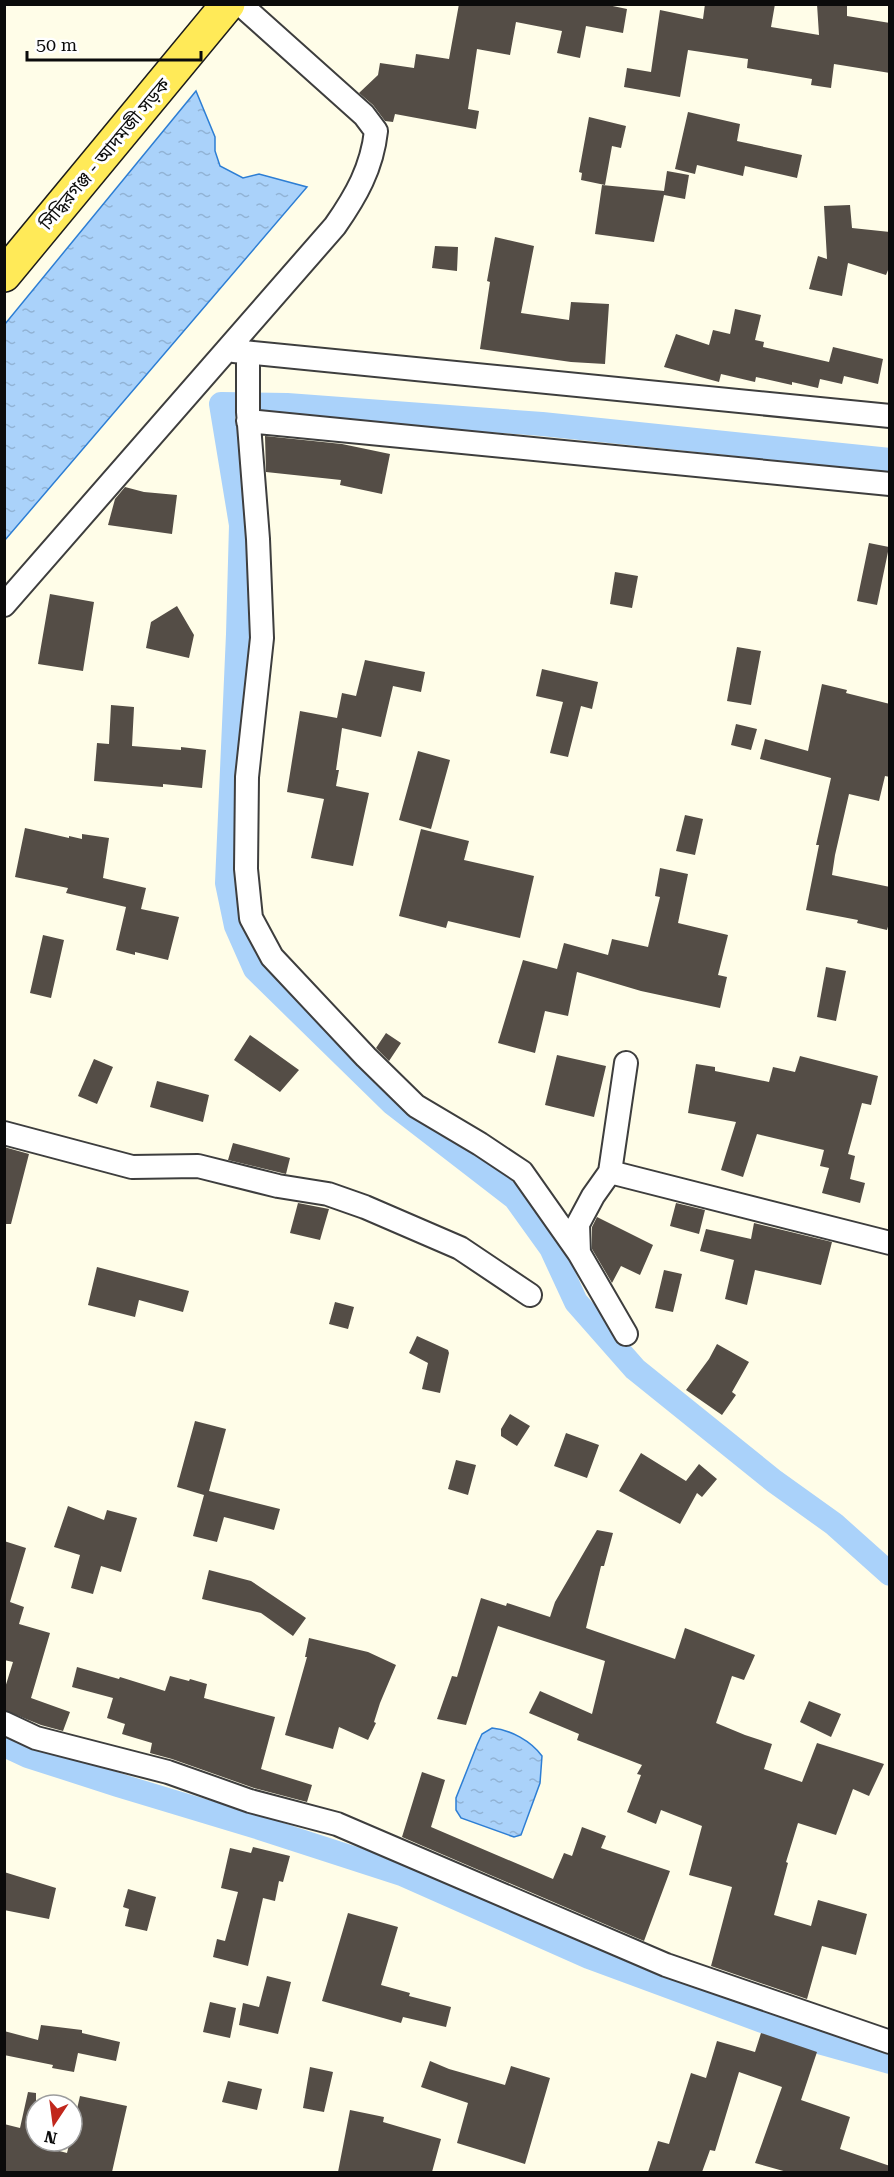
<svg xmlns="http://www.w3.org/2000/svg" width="894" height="2177" font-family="'Roboto Serif','Noto Sans Bengali',serif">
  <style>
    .water { fill: url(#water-ripples); stroke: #2d7ed4; stroke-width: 1.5 }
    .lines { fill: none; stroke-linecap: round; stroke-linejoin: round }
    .canal { stroke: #aad2fa; stroke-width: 24 }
    .building { fill: #544d46 }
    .street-casing { stroke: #3e3e3e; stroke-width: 26 }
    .primary-casing { stroke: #1c1c1c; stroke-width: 36 }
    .street { stroke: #fff; stroke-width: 22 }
    .primary { stroke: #ffea58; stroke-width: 33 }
    .labels { text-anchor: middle; stroke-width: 6; stroke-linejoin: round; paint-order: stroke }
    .street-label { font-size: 18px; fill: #0b0b0b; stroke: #fff }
  </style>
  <defs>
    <pattern id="water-ripples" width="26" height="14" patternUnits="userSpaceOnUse" patternTransform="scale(1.5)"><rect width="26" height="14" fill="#aad2fa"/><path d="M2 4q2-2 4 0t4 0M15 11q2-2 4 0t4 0" fill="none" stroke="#91b3d5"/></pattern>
  </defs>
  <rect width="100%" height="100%" fill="#fffde8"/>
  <path class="water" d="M196,91L215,137V151L220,166L243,178L259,174L307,187L5,540V324Z
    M492,1728C511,1730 531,1741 542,1756L540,1783L521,1835L514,1837L461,1818L456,1810V1798L477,1745L482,1734Z"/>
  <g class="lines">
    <path class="canal" d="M890,460L542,424L287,405L221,404L241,525L238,634L227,883L236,926L255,969L392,1103L515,1198L551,1248L576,1302L635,1369L774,1481L834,1524L890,1574
      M4,1745L28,1756L118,1785L257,1827L402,1874L589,1957L822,2043L890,2062"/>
  </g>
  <path class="building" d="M459,4H603L627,9L623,33L586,26L580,58L557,53L562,31L516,22L510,55L477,49L468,109L479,111L476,129L395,114L393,122L385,121L373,105L359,93L378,75L380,63L414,68L416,54L449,59Z
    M705,4H775L771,27L819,35L817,4H847V16L890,23V73L834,64L831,88L811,85L812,79L747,68L748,59L688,50L680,97L624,87L627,68L651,72L660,10L703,19Z
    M688,112L740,124L737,141L802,155L797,178L745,166L743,176L697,165L695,174L675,169Z
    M589,117L626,126L621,148L612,146L605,185L581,180L582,173L579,172Z
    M667,171L689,175L685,199L664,195L654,242L595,234L602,185L664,191Z
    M850,205L852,228L890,232V265L886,275L848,263L842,296L809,289L818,256L827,259L824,206Z
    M495,237L534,246L521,313L569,320L571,302L609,304L605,364L571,362L480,349L490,282L487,281Z
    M435,246L458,247L457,271L432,268Z
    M735,309L761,315L755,340L764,342L763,347L829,362L833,347L883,359L878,384L844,376L842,384L820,379L818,388L792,382V385L756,377L755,382L721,374L719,382L664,367L676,334L709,345L713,330L730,334Z
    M265,436L342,444L390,454L382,494L340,485L341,480L266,472Z
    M125,487L144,492L177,495L172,534L108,525L115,499Z
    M869,543L889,547L877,605L857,601Z
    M615,572L638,576L632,608L610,604Z
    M50,594L94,602L83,671L38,664Z
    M177,606L194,635L189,658L146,648L151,622Z
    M737,647L761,651L751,705L727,701Z
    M365,660L425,672L421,692L393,686L381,737L342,728L336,770H339L336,786L369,793L353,866L311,858L324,799L287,792L300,711L337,718L342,693L356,696Z
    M542,669L598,682L592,709L581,706L568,757L550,753L563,702L536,696Z
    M822,684L847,690L846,693L890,704V777L885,776L879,801L849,794L835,855L832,875L890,887V920L887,930L857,923L858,920L806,910L819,845H816L831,778L760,759L765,739L808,751Z
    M111,705L134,707L132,746L181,750V747L206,750L202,788L163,784V787L94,781L97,743L109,744Z
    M736,724L757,729L751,750L731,745Z
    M418,751L450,760L431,829L399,820Z
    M685,815L703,819L695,855L676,851Z
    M25,828L69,838V836L82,839V834L109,838L103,878L146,888L141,909L179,917L168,960L135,952V955L116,950L126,907L66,893L68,888L15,877Z
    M421,829L469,841L464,860L534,876L520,938L448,921L446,928L399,916Z
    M660,868L688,874L678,923L728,935L718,975L727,977L720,1008L641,991L577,972L568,1016L545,1011L535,1053L498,1043L523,960L557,969L564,943L608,955L612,939L648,947L660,897L655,896Z
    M43,935L64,940L51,998L30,993Z
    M826,967L846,971L836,1021L817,1017Z
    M386,1033L401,1043L389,1061L376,1048Z
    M250,1035L299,1070L280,1092L234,1060Z
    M557,1055L606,1066L594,1117L545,1105Z
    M800,1056L878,1076L871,1105L862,1103L848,1154L855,1156L850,1179L865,1183L860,1203L822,1193L829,1168L820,1166L824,1150L757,1134L743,1177L721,1170L736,1122L688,1113L696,1064L715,1067V1071L769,1082L773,1067L795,1072Z
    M94,1059L113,1067L97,1104L78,1096Z
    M157,1081L209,1095L203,1122L150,1107Z
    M233,1143L290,1158L286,1174L228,1160Z
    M4,1147L29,1154L11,1224H4Z
    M298,1203L329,1209L320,1240L290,1233Z
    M676,1203L705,1210L699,1234L670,1226Z
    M597,1217L653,1245L640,1275L621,1266L612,1283L592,1249V1227Z
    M754,1223L832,1242L821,1285L755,1270L747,1305L725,1299L734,1260L700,1251L706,1229L751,1239Z
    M97,1267L189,1291L183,1312L139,1300L135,1317L88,1305Z
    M664,1270L682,1274L673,1312L655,1308Z
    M335,1302L354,1307L348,1329L329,1324Z
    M417,1336L448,1350L449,1353L440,1393L422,1389L428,1363L409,1353Z
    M717,1344L749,1362L732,1392L736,1395L722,1415L686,1390L709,1359Z
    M510,1414L530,1426L517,1446L501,1436V1429Z
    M195,1421L226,1429L209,1491L280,1509L274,1530L224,1517L217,1542L193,1536L204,1495L177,1487Z
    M566,1433L599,1445L587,1478L554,1466Z
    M641,1453L686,1481L699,1464L717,1479L702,1497L697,1493L680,1524L619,1491Z
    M456,1460L476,1465L468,1495L448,1489Z
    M68,1506L104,1520L107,1510L137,1518L121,1572L101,1566L93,1594L71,1588L80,1555L54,1547Z
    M597,1530L613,1533L604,1566H601L586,1628L675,1659L685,1628L755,1655L744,1680L732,1676L716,1723L745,1735L772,1744L764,1769L802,1782L817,1743L884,1764L869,1796L853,1789L836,1835L798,1823L786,1862L788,1863L774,1915L811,1926L818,1900L867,1914L856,1955L822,1946L807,1999L711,1966L732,1887L689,1875L702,1826L661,1810L656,1824L627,1812L641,1775L637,1774L642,1765L577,1740L579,1734L529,1713L540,1691L592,1714L605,1661L498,1626L466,1725L437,1719L452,1676L457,1677L481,1598L506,1606L507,1603L550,1617L555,1602Z
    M4,1541L26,1548L10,1602L24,1607L19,1624L50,1633L31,1698L70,1712L63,1731L41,1725L4,1710V1691L13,1662L4,1660Z
    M209,1570L251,1581L306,1618L293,1636L261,1613L202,1599Z
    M309,1638L368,1652L396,1665L380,1703L374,1722L376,1723L368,1740L339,1727L333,1749L285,1735L307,1657H305Z
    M77,1667L119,1679L120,1677L165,1691L170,1676L189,1681L190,1679L207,1684L204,1698L275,1717L261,1769L312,1785L307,1802L254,1788L172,1759L150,1753L152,1743L122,1734L125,1724L107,1718L113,1698L72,1687Z
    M809,1701L841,1714L831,1737L800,1722Z
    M422,1772L445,1780L431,1827L553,1879L564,1853L572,1856L582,1827L606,1836L601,1848L670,1871L644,1941L402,1837Z
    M253,1847L290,1856L283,1882L279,1881L275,1901L263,1898L248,1966L213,1957L217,1939L225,1941L238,1892L221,1888L230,1848L251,1853Z
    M4,1872L56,1888L49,1919L4,1910Z
    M128,1889L156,1897L147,1931L125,1926L129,1909L123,1907Z
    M348,1913L398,1927L381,1985L410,1993L409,1996L451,2007L446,2027L403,2017L401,2023L322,2001Z
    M267,1976L291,1982L278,2034L239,2025L243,2003L259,2007Z
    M210,2002L236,2008L230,2038L203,2032Z
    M41,2025L82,2030V2033L120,2042L116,2061L78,2053L74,2072L52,2068L53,2065L4,2055V2031L38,2040Z
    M761,2033L817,2052L801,2100L850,2117L840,2149L890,2166V2172H787L755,2163L782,2087L739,2072L715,2151L710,2150L702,2172H648L658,2141L669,2144L691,2073L706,2078L717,2041L755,2052Z
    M430,2061L449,2069L505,2085L511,2066L550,2078L525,2164L457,2143L468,2103L421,2087Z
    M310,2067L333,2072L324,2112L303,2108Z
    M228,2081L262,2089L257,2110L222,2102Z
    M28,2092L36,2093V2145L67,2153L70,2141H72V2131L80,2096L127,2106L112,2172H4V2124L20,2128Z
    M350,2110L384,2117L383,2122L441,2139L432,2172H338Z"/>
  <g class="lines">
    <g class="street-casing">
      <path id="street" d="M234,351L890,416
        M248,353V412L258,539L262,638L247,777L246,869L251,918L272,957L366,1057L416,1106L480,1144L522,1172L579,1253L626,1334
        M248,421L890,484
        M4,605L335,226C356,196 372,168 376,131L364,115L240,4
        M4,1133L132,1167L198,1166L278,1186L328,1194L365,1207L460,1248L530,1295
        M610,1172L626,1063
        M579,1253L578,1224L593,1196L610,1172L890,1243
        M4,1723L36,1738L168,1772L250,1801L337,1824L666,1965L890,2042"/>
    </g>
    <g class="primary-casing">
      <path id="primary" d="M4,275L228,4"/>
    </g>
    <use href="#street" class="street"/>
    <use href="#primary" class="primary"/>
  </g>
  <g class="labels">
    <g class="street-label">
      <text transform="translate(105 154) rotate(-50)" y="6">সিদ্ধিরগঞ্জ - আদমজী সড়ক</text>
    </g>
  </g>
  <rect width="894" height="2177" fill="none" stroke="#0b0b0b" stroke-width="12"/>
  <g transform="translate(54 2123) rotate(193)"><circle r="28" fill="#ffffff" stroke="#9d9d9d" stroke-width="1.5"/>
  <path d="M0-4.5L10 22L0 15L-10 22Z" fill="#c1271c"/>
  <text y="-9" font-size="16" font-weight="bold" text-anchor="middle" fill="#0b0b0b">N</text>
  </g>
  <path d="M27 51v9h174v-9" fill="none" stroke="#0b0b0b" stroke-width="3"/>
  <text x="36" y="51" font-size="18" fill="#0b0b0b" stroke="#ffffff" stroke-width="4.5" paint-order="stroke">50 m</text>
</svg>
